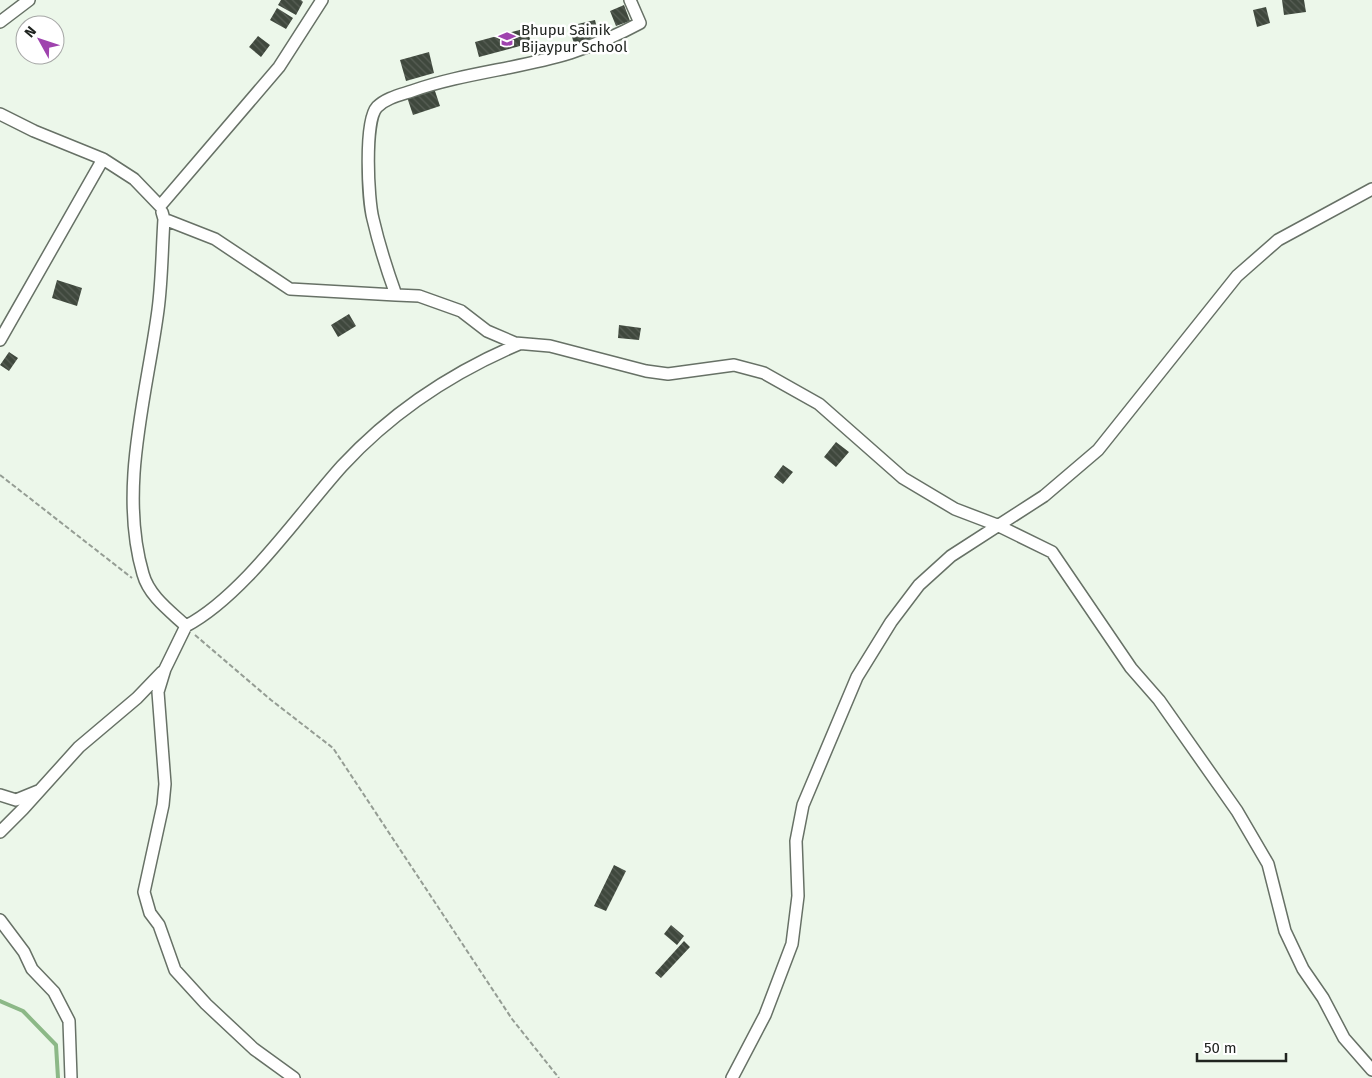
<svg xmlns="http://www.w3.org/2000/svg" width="1372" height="1078" font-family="'Fira Sans',sans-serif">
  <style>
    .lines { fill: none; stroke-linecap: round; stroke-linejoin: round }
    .stream { stroke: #8cb887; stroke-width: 4 }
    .building { fill: url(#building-back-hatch) }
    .street-casing { stroke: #677166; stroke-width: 14 }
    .path { stroke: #959d94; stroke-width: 2; stroke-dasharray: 5 2.5; stroke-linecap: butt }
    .street { stroke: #fff; stroke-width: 11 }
    .labels { text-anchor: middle; stroke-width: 5; stroke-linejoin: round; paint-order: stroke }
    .poi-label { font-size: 15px; fill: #202420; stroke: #fff; text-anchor: start }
  </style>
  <defs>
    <pattern id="building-back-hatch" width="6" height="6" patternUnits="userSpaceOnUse" patternTransform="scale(1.25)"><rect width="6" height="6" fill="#3f483d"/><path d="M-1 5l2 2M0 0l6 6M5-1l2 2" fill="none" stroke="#585f56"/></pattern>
  </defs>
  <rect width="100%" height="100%" fill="#ecf7ea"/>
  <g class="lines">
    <path class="stream" d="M0,1001L23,1011L56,1045L58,1078"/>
  </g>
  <path class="building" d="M281,0H301L303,2L296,15L278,5Z
    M1282,0H1304L1306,12L1284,15Z
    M624,5L630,21L616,26L610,11Z
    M1266,7L1270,23L1257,27L1253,10Z
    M277,8L293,18L286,29L270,20Z
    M595,20L599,37L574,44L569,26Z
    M527,28L531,43L479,57L475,42Z
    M258,36L270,45L261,57L249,47Z
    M429,52L434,73L406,81L400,60Z
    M434,88L440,106L413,115L407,97Z
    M57,280L82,288L77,306L52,298Z
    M349,314L356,326L338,337L331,325Z
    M619,325L641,328L639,340L618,338Z
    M9,352L18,358L9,371L0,365Z
    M836,442L849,452L836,467L824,457Z
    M783,465L793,472L783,484L774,477Z
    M614,865L626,871L606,911L594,906Z
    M671,925L684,936L677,945L664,934Z
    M684,941L690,947L661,978L655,973Z"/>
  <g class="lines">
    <g class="street-casing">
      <path id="street" d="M630,0L640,23C618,35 594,45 570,53C518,69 463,73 412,91C400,95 386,98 377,107C364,121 368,200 373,219C379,245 387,270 396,295L419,296L461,311L487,331L515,343L550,346L646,371L668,374L734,365L764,373L819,404L903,478L955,509L997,525L1052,552L1131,668L1159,700L1237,811L1268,864L1285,931L1303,969L1323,998L1344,1038L1372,1070
        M0,22L29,0
        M0,114L34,131L103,159
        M162,212L164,219L215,239L290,289L396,295
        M164,219C162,249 162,280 158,310C147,394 118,489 143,574C149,596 170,611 186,626C243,596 298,515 342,466C391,413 453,372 519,344
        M0,340L103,159L134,179L160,206L279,67L322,0
        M186,626L165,669L158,692L165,784L163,805L144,892L150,913L159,925L175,970L206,1004L254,1049L294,1078
        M0,795L16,800L38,791
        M0,832L23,809L79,747L137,698L162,672
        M0,920L24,952L32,969L54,992L69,1021L71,1078
        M732,1078L765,1015L792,944L798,896L796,841L803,805L857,677L891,622L919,585L951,556L1044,496L1098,450L1237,276L1278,240L1372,189"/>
    </g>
    <path class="path" d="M0,475L132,578
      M195,635L271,700L333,748L512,1019L559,1078"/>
    <use href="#street" class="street"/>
  </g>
  <defs>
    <g id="school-bare" transform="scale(1.35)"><path d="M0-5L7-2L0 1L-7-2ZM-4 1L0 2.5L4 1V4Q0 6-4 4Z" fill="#9f43ae" stroke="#fff" stroke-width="2.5" paint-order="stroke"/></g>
  </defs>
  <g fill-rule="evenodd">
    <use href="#school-bare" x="507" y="39"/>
  </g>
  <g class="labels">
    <g class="poi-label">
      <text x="521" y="35">Bhupu Sainik<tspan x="521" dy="17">Bijaypur School</tspan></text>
    </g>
  </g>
  <g transform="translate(40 40) rotate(310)"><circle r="24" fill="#ffffff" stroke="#a6a7a6"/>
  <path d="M0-4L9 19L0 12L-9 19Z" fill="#9f43ae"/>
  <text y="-8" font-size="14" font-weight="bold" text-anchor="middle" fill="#202420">N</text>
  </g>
  <path d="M1197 1053v8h89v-8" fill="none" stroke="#202420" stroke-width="2.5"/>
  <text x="1204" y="1053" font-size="15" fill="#202420" stroke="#ffffff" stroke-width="4" paint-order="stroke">50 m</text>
</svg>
